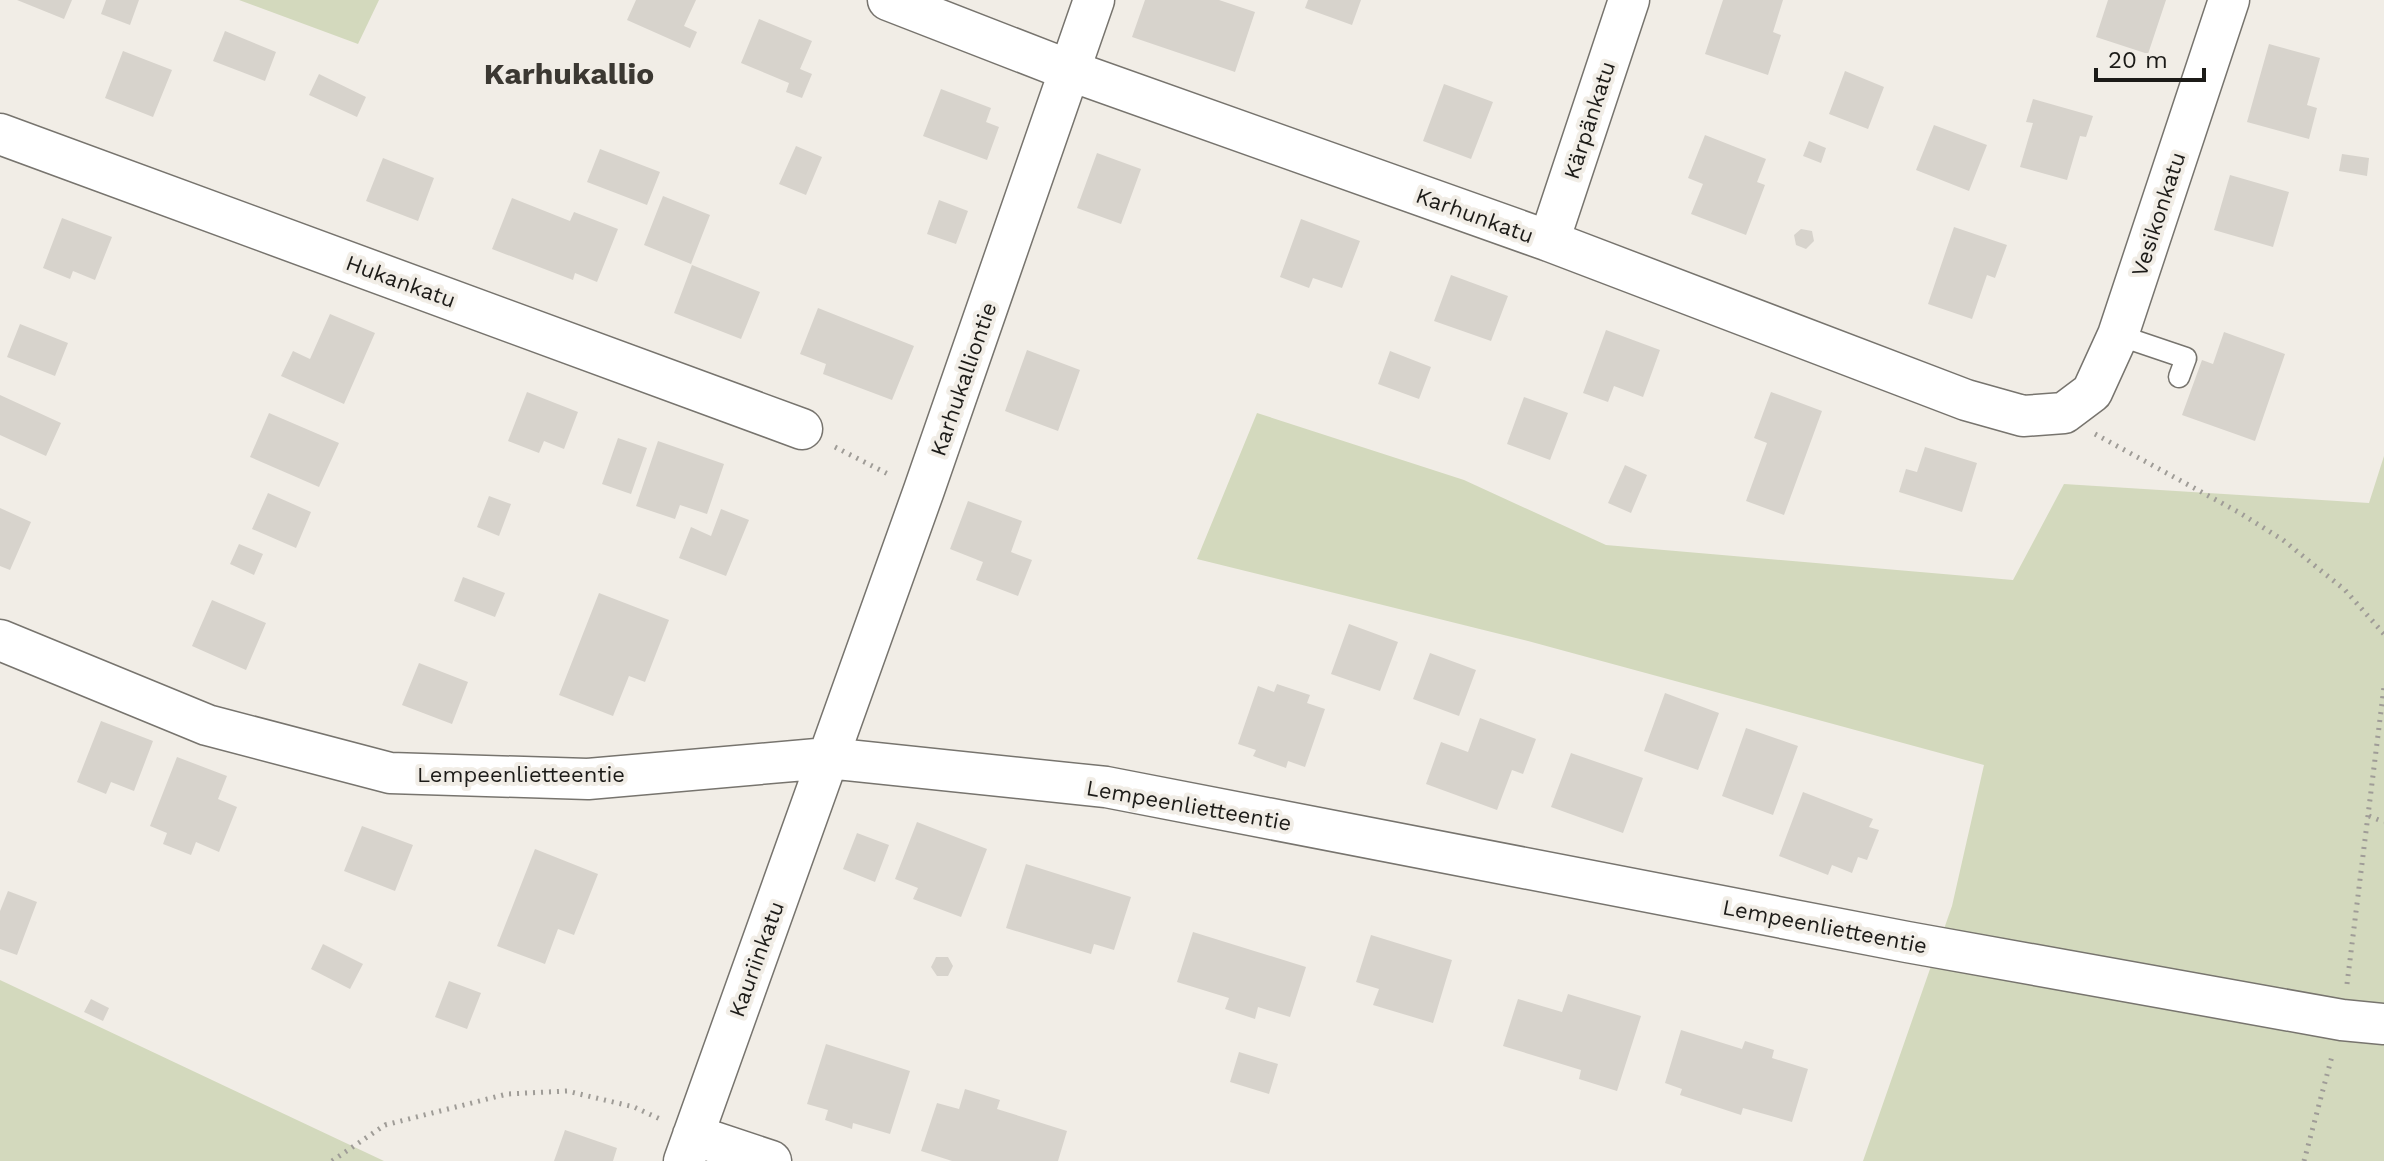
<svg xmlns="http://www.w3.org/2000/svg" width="2384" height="1161" font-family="'Work Sans',sans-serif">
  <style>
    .green { fill: #d3d9bd }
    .building { fill: #d7d3cc }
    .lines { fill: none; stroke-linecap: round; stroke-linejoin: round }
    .lane-casing { stroke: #77746e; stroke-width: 23 }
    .street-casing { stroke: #77746e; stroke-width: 43 }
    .path { stroke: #9f9c97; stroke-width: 5; stroke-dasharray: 2 6; stroke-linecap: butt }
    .lane { stroke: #fff; stroke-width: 20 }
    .street { stroke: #fff; stroke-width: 40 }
    .labels { text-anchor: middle; stroke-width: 8; stroke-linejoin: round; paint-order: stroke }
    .street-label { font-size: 22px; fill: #1c1b18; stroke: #f1ede6 }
    .district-label { font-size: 30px; font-weight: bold; fill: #3b3832; stroke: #f1ede6 }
  </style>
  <rect width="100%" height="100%" fill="#f1ede6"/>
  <path class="green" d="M239,0H379L358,44Z
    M1257,413L1464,480L1606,545L2013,580L2064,484L2369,503L2384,456V1161H1863L1952,906L1984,765L1528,641L1197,559Z
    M0,980L384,1161H0Z"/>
  <path class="building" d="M17,0H72L64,19Z
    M106,0H139L130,25L101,14Z
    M636,0H696L684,26L697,32L690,48L627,20Z
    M1145,0H1219L1255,12L1235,72L1132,37Z
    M1308,0H1361L1352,25L1305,8Z
    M1723,0H1783L1773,32L1781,35L1768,75L1705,54Z
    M2108,0H2166L2148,54L2096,37Z
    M759,19L812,41L800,69L812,74L802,98L786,92L789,83L741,63Z
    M225,31L276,52L265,81L213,61Z
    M2269,44L2320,58L2307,105L2317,108L2309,139L2247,122Z
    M123,51L172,70L153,117L105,98Z
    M1845,71L1884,87L1868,129L1829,114Z
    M319,74L366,97L357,117L309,95Z
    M1444,84L1493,102L1471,159L1423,141Z
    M941,89L991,108L986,122L999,127L987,160L923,136Z
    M2033,99L2093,116L2086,137L2080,136L2067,180L2020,167L2033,123L2026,122Z
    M1934,125L1987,145L1969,191L1916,170Z
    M1705,135L1766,159L1757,182L1765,185L1746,235L1691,214L1703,184L1688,178Z
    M1809,141L1826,148L1821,163L1803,156Z
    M796,146L822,157L806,195L779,184Z
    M600,149L660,172L647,205L587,182Z
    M1097,153L1141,169L1121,224L1077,208Z
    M2342,154L2369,158L2367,176L2339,171Z
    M383,158L434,178L418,221L366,201Z
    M2230,175L2289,192L2273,247L2214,230Z
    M663,196L710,215L691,264L644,245Z
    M512,198L570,221L574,212L618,229L597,282L575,273L573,280L492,249Z
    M939,200L968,211L956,244L927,234Z
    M62,218L112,237L95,280L73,271L70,279L43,268Z
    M1301,219L1360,241L1342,288L1313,278L1309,288L1280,277Z
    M1954,227L2007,245L1995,278L1987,275L1972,319L1928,304Z
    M1801,229L1812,231L1814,241L1806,249L1796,245L1794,235Z
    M692,265L760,292L741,339L674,313Z
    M1451,275L1508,296L1491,341L1434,321Z
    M818,308L914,346L892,400L823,374L826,364L800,354Z
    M330,314L375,333L344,404L281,376L293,351L310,359Z
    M20,324L68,343L55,376L7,357Z
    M1606,330L1660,350L1643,397L1614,386L1608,402L1583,393Z
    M2224,332L2285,354L2255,441L2182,415L2202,360L2213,364Z
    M1027,350L1080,370L1058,431L1005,411Z
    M1390,351L1431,367L1419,399L1378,384Z
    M527,392L578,412L564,449L544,441L539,453L508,441Z
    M1771,392L1822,411L1784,515L1746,501L1767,443L1754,438Z
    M0,395L61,423L46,456L0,435Z
    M1524,397L1568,413L1550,460L1507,444Z
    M269,413L339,443L319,487L250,457Z
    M618,438L647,448L631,494L602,484Z
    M658,441L724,464L707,514L680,505L675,519L636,506Z
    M1925,447L1977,463L1962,512L1899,492L1906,469L1917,472Z
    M1625,465L1647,475L1631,513L1608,503Z
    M268,493L311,512L296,548L252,529Z
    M489,496L511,504L499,536L477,527Z
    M968,501L1022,521L1011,552L1032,560L1018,596L976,580L983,562L950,549Z
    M0,508L31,522L10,570L0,566Z
    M721,509L749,520L726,576L679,558L691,527L711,536Z
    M239,544L263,554L254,575L230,564Z
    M463,577L505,593L495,617L454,601Z
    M599,593L669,620L645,682L629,676L613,716L559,695Z
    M212,600L266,623L246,670L192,646Z
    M1349,624L1398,642L1380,691L1331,674Z
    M1430,653L1476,670L1459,716L1413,699Z
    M419,663L468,682L452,724L402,705Z
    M1277,684L1310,695L1307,703L1325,709L1305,767L1288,761L1286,768L1253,756L1256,750L1238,744L1258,686L1274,692Z
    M1665,693L1719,713L1698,770L1644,751Z
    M1480,718L1536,739L1523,774L1512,770L1497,810L1426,784L1441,742L1468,752Z
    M101,721L153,741L134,791L111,782L106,794L77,782Z
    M1746,728L1798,746L1773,815L1722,796Z
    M1571,753L1643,778L1623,833L1551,807Z
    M177,757L227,776L218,799L237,807L219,852L196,842L191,855L163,844L167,833L150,826Z
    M1803,792L1873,819L1869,827L1879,830L1867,860L1858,857L1852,873L1832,865L1828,875L1779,856Z
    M917,822L987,849L961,917L913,899L918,888L895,879Z
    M362,826L413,845L395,891L344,871Z
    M857,833L889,845L875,882L843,869Z
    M535,849L598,874L574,935L558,929L545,964L497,946Z
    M1026,864L1131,897L1114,950L1094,944L1091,954L1006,928Z
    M8,891L37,902L17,955L0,949V911Z
    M1193,932L1306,967L1290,1017L1258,1007L1255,1019L1225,1009L1229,998L1177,982Z
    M1371,935L1452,960L1433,1023L1373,1005L1379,989L1356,982Z
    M323,944L363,964L350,989L311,969Z
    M936,957H948L953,966L948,976H937L931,967Z
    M449,981L481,993L467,1029L435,1017Z
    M1568,994L1641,1016L1617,1091L1579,1079L1581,1070L1503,1046L1518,999L1562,1012Z
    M91,999L109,1008L103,1021L84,1012Z
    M1681,1030L1742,1049L1745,1041L1774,1050L1772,1058L1808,1069L1792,1122L1743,1108L1741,1115L1680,1095L1682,1089L1665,1083Z
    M826,1044L910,1071L890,1134L853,1123L852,1129L825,1120L828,1110L807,1104Z
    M1239,1052L1278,1064L1269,1094L1230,1082Z
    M965,1089L1000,1100L997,1109L1067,1131L1058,1161H952L921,1151L937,1103L959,1109Z
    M565,1130L617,1148L613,1161H554Z"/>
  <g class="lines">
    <g class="lane-casing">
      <path id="lane" d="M2118,335L2186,358L2179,377"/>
    </g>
    <g class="street-casing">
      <path id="street" d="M888,0L1071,71L1549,241L1966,400L2023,416L2064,413L2092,392L2118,335L2229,0
        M0,134L802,429
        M1549,241L1629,0
        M0,640L207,725L390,773L588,779L828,758L1106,787L1907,942L2342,1020L2384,1024
        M693,1135L771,1161
        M684,1161L924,490L1094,0"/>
    </g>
    <path class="path" d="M2095,434L2240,513L2283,540L2345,590L2384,634
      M835,447L890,475
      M2369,816L2384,822
      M2347,984L2384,687
      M332,1161L385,1125L507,1094L567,1091L634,1107L660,1119
      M2304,1161L2332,1056"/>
    <use href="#lane" class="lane"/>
    <use href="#street" class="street"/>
  </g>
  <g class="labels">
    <g class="street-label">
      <text transform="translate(1589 120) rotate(-72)" y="8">Kärpänkatu</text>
      <text transform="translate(2158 214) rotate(-72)" y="8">Vesikonkatu</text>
      <text transform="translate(1475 215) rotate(20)" y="8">Karhunkatu</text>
      <text transform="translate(401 281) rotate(20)" y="8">Hukankatu</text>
      <text transform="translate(963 379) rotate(-71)" y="8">Karhukalliontie</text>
      <text x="521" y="782">Lempeenlietteentie</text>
      <text transform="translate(1189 805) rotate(10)" y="8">Lempeenlietteentie</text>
      <text transform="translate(1825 926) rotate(11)" y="8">Lempeenlietteentie</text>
      <text transform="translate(756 959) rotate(-70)" y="8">Kauriinkatu</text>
    </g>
    <g class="district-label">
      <text x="569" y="84">Karhukallio</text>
    </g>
  </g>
  <path d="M2096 68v12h108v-12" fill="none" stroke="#1c1b18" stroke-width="4"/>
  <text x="2108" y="68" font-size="24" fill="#1c1b18" stroke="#f1ede6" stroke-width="6" paint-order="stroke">20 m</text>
</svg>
